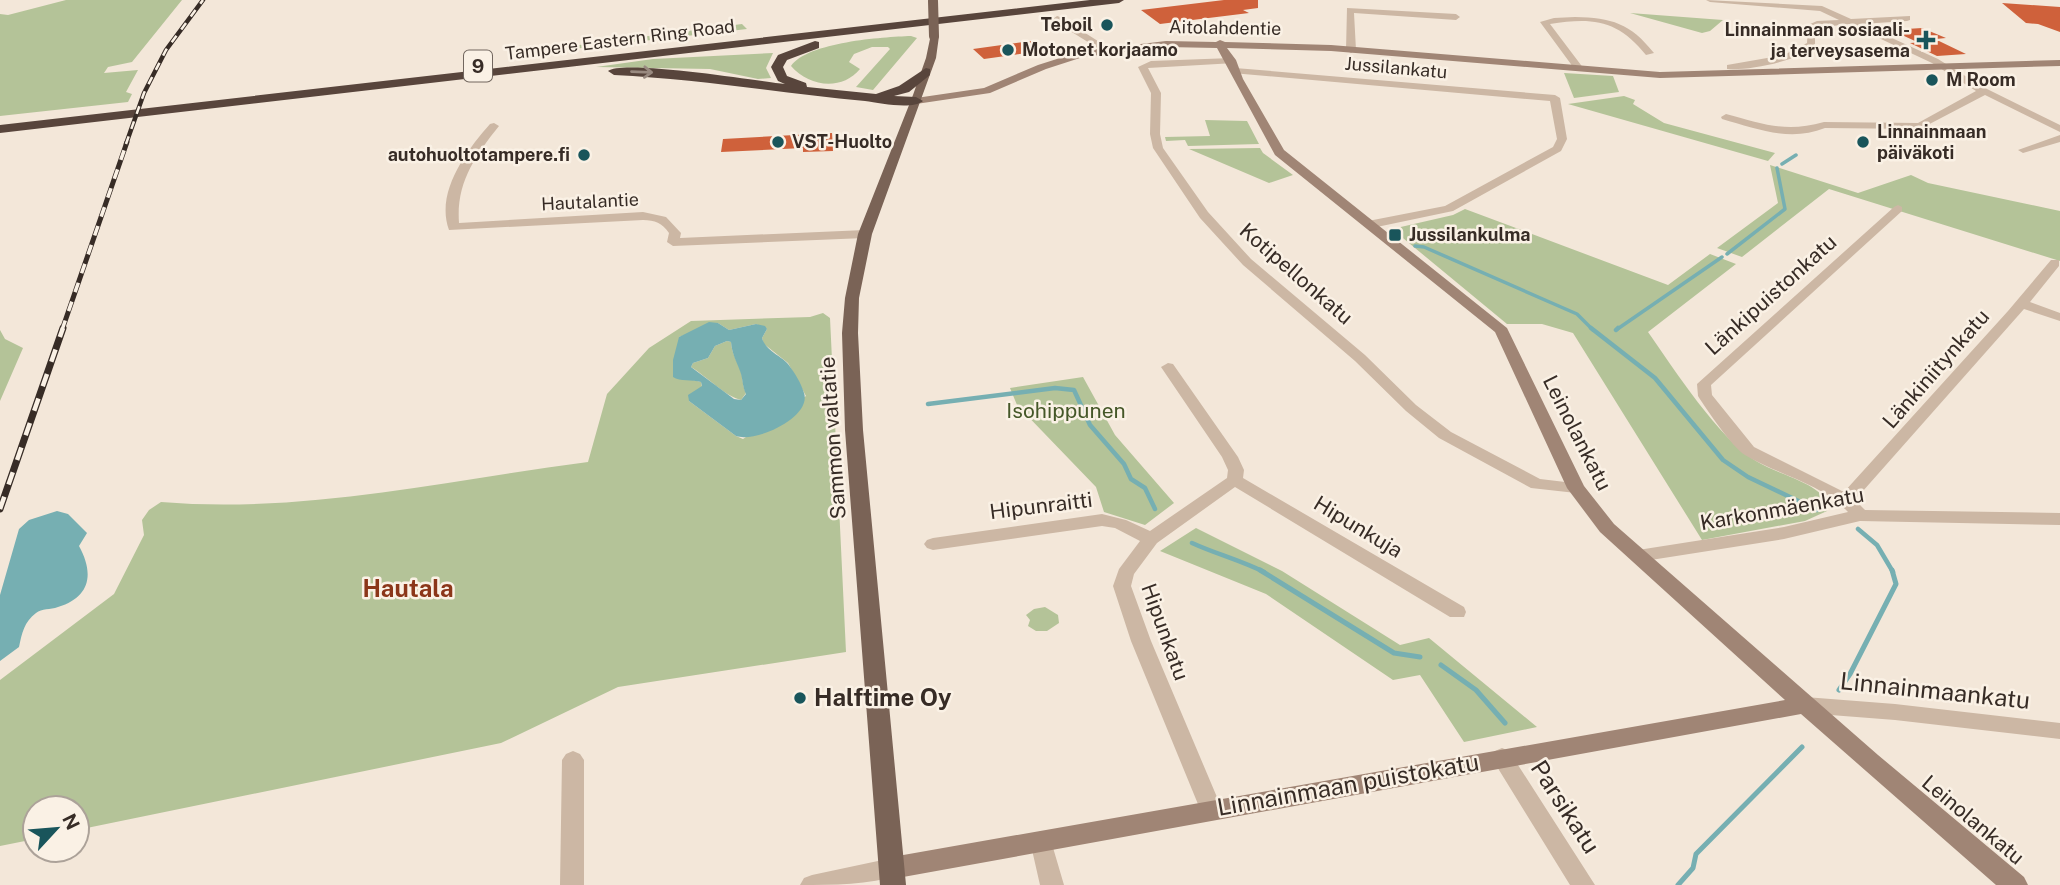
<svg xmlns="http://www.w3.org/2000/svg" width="2060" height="885" font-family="'Public Sans',sans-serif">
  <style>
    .green { fill: #b4c398; fill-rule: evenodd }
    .water { fill: #76afb2; fill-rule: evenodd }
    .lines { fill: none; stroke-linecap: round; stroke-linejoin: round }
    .stream-far2 { stroke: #76afb2; stroke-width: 3.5 }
    .stream-far1 { stroke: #76afb2; stroke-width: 4.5 }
    .stream { stroke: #76afb2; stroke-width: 5 }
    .building { fill: #cf613b }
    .street { fill: #ccb7a4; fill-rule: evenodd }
    .secondary { fill: #a08575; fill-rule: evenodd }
    .primary { fill: #7a6356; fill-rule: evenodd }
    .highway { fill: #58453c; fill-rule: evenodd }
    .rail-far2-casing { stroke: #372c26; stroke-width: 4.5 }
    .rail-far1-casing { stroke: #372c26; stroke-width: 5 }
    .rail-casing { stroke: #372c26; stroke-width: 7 }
    .rail-far2 { stroke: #faf1e5; stroke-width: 2.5; stroke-dasharray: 8; stroke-linecap: butt }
    .rail-far1 { stroke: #faf1e5; stroke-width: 3.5; stroke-dasharray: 10; stroke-linecap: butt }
    .rail { stroke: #faf1e5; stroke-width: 4.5; stroke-dasharray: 13; stroke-linecap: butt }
    .primary-bridge { stroke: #7a6356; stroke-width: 10 }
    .oneway { stroke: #998a80 }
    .poi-dot { fill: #19555b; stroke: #faf1e5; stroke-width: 2.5 }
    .labels { text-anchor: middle; stroke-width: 5; stroke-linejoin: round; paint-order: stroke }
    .far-poi-label { font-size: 18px; font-weight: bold; fill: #372c26; stroke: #faf1e5; text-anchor: start }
    .far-street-label { font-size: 18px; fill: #372c26; stroke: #faf1e5 }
    .shield { fill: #faf1e5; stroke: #72675f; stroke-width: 2 }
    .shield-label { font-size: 19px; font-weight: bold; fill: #372c26 }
    .street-label { font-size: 21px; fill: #372c26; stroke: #faf1e5 }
    .park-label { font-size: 21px; fill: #455728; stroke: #faf1e5 }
    .quarter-label { font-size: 24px; font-weight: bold; fill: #8b3619; stroke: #faf1e5 }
    .near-street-label { font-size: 24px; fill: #372c26; stroke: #faf1e5 }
    .near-poi-label { font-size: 24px; font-weight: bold; fill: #372c26; stroke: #faf1e5; text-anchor: start }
  </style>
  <rect width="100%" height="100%" fill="#f3e7d9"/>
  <path class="green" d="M66,0H182L132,62L108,67L104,73L138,70L126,92L132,94L128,102L0,116V14L8,15Z
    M1630,13L1723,20L1710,31L1702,33Z
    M742,24L747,29L556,51V48Z
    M911,36L917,38L873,90L856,87L890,49L888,47H872L854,54L849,62L860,69C842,91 809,87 791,66C808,42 882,37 911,36Z
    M773,53L766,68L771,78L758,79L710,69L596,67L653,59Z
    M1564,73L1613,76L1619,92L1574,98Z
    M1624,96L1635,100L1633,104L1664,123L1775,153L1768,161L1568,104Z
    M1205,120L1247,121L1259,144L1188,146L1185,140L1166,141L1165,137L1210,136Z
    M1260,148L1263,153L1293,175L1269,183L1189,149Z
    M1770,165L1858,193L1911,175L1928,183L2060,211V261L1829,189L1742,257L1717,248L1778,203Z
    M1465,209L1668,285L1710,254L1736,264L1648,332C1674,369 1719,439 1756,461C1778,475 1817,481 1830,505L1827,511L1805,521L1702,540L1573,333L1542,324H1507L1392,229L1453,215Z
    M823,313L830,318L846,652L618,687L501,743L77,830V808H35V839L0,846V680L114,594L144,535L142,520L149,510L161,502C305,514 446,480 588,462L607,394L649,348L691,321L810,317ZM718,323L729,330L756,324L767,329L762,338L764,344L788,363L806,396L743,439L736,436L689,401L702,387L701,382L693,380L679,337Z
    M0,330L5,339L23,348L0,401Z
    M727,341L731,342C732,357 740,364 742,376C743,383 743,387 746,393L741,400C725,396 706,376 691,367L693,363L708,358L715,346Z
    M1083,377L1115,435L1174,503L1145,525L1104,512L1096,487L1017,405L1010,388Z
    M1196,528L1282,571L1400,645L1429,638L1537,727L1464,742L1420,675L1393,680L1266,594L1160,551Z
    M1045,607L1058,615L1059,623L1047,631H1036L1028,626L1030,620L1026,615L1034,609Z"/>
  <path class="water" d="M709,322L718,323L729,330L756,324L765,326L767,329L762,338C766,351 780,355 788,364C795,373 801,383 804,393C812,417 756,443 736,436L689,401L688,395L702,386L701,382C692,379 680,382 673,377V360L679,337ZM727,341L731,342C732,354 736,360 740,371C743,378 742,386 746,394L741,400L734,399L691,367L693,363L708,358L715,346Z
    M57,511L68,514L87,533L79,546C94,573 91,597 58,607C50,610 42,608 36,613C24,622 22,633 19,647L0,661V595L19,529L29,520Z"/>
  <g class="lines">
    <path class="stream-far2" d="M1782,164L1796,155
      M1415,246L1424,247L1577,314L1593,330
      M1727,254L1785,209L1777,168
      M1616,330L1722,257"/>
    <path class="stream-far1" d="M1591,328L1655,378L1723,460L1748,477L1817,510
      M1616,330L1618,328
      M928,404L1055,388L1074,390L1090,425L1124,464L1131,479L1145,488L1155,509
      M1858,529L1877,545L1893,572
      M1192,543C1216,554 1240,560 1264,572"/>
    <path class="stream" d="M1260,570L1394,653L1420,657
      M1441,665L1476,690L1505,723
      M1839,690L1850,674L1896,584L1892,570
      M1678,885L1693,868L1696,854L1802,747"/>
  </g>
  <path class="building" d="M1224,0H1258V8L1243,10L1249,13L1160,24L1141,10Z
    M2002,3L2060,7V32L2038,24L2026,23Z
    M1922,28L1946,38L1915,41L1891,30Z
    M1031,41L1042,51L984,59L973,49Z
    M1939,41L1966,54L1937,56L1910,43Z
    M832,133L833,151L803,152V148L721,152L723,139Z"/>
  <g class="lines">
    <path class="street" d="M1706,0L1822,6L1851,19L1910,16V20L1907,21L1861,24L1938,59L1983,87L2060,125V132L1985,95L1920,129L1825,128C1790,142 1757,129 1722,119L1721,117L1726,114C1763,124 1786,133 1824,122L1918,123L1976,91L1932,63L1849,24L1815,28V44C1802,61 1748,71 1727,69V65L1784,55L1807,43L1808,25L1817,21L1839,20L1820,11L1710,2Z
      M1347,8L1456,14L1460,17L1456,20L1354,13L1356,50L1351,53L1346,50Z
      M1057,16L1060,17L1112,50L1104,52L1054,21L1053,19Z
      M1575,17C1612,18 1630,23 1654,53L1646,55C1618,20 1593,17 1550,24L1584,69L1576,71L1540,22L1554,18Z
      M1232,58L1235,59V63L1148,68L1161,93L1160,134L1163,148L1208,212L1251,259L1365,355L1416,405L1451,432L1540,479L1582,484L1584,488L1582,492L1576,493L1531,488L1439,438L1406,411L1355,361L1243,265L1200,218L1153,148L1150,134L1151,93L1138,67L1151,61Z
      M1235,68L1555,95L1560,98L1567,139L1561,151L1453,211L1372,228L1366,224L1368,221L1445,206L1553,147L1557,139L1550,101L1232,73L1230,71Z
      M494,123L499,126C475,156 456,183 459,223L643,212L666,217L681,233L680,238L865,230L871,234L865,238L673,246L667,242L669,233C662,223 655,220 643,220L449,230C435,192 467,150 490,124Z
      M2060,135V142L2023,153L2018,150Z
      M1898,205L1902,207V211L1711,385L1712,395L1754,447L1844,492L2008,311L2051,260H2059V266L2030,302L2060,313V321L2024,309L1855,500L1865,510L2060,513V525L1860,521L1784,539L1638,562L1632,560L1629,556L1632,552L1638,550L1784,527L1848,512C1821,483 1778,475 1745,455C1732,447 1707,410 1698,396L1697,384L1894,207Z
      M1168,363L1173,364L1238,457L1244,470L1243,478L1464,607L1466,612L1464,617H1450L1235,487L1157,543L1134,574L1131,586L1151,641L1222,809L1219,816L1211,818L1203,816L1200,809L1131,641L1113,586L1119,569L1140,541L1115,528L1102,526L933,550L927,548L924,544L927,540L933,538L1102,514L1126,520L1150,531L1227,478L1228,470L1222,457L1161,367Z
      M1805,697L1895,704L2060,723V739L1895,720L1805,713L1798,711L1795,705L1798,699Z
      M1502,748L1509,751L1595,885H1570L1491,757L1495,751Z
      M573,751L580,754L584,760V885H560L562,760L566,754Z
      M1041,831L1049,834L1064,885H1040L1030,841L1033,834Z
      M892,858L900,861L904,868L900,875C868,885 834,885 800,885L804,878L812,875Z"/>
    <path class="secondary" d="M1220,40L1225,42L1331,45L1660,72L2060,60V66L1660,78L1331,51L1227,48L1236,60L1243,79L1284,150L1507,328L1584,486L1614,524L1878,755L2024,877L2028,885H1996L1801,714L892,879L883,876L879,868L883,860L892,857L1785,700L1600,532L1567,488L1495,332L1275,155L1217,48L1166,47L1083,57L1046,69L990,93L916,104L910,101L916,98L984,88L1038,65L1082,51L1166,41L1216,42Z"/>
    <path class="primary" d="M931,34L939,36L936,58L872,234L859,298L858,333L863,430L906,885H880L845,430L842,333L845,298L858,234L913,95L926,58Z"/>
    <path class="highway" d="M1090,0H1124L1119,3L0,133V125Z
      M815,41L819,42V48L787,60L783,67L787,76L806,83L807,87L876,94L899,86L926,68L930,69V75L909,92L894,96L916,97L923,101C912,110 880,103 865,101C781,93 698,79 614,75L608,71C622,59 759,81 785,84L778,81L771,67L778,55Z"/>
    <g class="rail-far2-casing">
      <path id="rail-far2" d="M126,144L144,93L166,50L203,0"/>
    </g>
    <g class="rail-far1-casing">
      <path id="rail-far1" d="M62,330L127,142"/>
    </g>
    <g class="rail-casing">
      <path id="rail" d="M0,509L63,328"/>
    </g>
    <use href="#rail-far2" class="rail-far2"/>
    <use href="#rail-far1" class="rail-far1"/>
    <use href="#rail" class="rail"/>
    <path class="primary-bridge" d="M933,1L934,36"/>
  </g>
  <defs><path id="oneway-shaft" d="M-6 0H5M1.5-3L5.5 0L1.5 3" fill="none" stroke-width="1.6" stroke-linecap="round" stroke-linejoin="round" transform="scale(1.75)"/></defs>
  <use class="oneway" href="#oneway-shaft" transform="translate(642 72) rotate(2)"/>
  <g class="poi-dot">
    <circle cx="1107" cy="25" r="7"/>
    <path d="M1922.5 29.5h7v7h7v7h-7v7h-7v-7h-7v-7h7z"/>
    <circle cx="1008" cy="50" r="7"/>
    <circle cx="1932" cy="80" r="7"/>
    <circle cx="778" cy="142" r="7"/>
    <circle cx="1863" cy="142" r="7"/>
    <circle cx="584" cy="155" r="7"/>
    <rect x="1388" y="228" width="14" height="14" rx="3.5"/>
    <circle cx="800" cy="698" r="7"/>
  </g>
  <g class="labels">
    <g class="far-poi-label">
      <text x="1093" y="31" text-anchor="end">Teboil</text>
      <text x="1910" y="36" text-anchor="end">Linnainmaan sosiaali-<tspan x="1910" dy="21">ja terveysasema</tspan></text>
      <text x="1022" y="56">Motonet korjaamo</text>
      <text x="1946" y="86">M Room</text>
      <text x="1877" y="138">Linnainmaan<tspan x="1877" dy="21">päiväkoti</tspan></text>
      <text x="792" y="148">VST-Huolto</text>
      <text x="570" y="161" text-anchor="end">autohuoltotampere.fi</text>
      <text x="1409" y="241">Jussilankulma</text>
    </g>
    <g class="far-street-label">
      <text transform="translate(1225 28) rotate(1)" y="6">Aitolahdentie</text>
      <text transform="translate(620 40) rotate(-7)" y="6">Tampere Eastern Ring Road</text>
      <text transform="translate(1396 68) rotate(5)" y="6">Jussilankatu</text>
      <text transform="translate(590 202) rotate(-3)" y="6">Hautalantie</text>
    </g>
    <rect class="shield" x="464" y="50.5" width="28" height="31" rx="5"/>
    <g class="shield-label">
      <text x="478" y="73">9</text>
    </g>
    <g class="street-label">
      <text transform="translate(1296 274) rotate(41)" y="7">Kotipellonkatu</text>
      <text transform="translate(1771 295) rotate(-42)" y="7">Länkipuistonkatu</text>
      <text transform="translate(1936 369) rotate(-49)" y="7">Länkiniitynkatu</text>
      <text transform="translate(1577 433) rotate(63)" y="7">Leinolankatu</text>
      <text transform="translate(833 438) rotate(-94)" y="7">Sammon valtatie</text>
      <text transform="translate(1041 506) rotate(-7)" y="7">Hipunraitti</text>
      <text transform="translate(1782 509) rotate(-10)" y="7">Karkonmäenkatu</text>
      <text transform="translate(1358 527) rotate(31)" y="7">Hipunkuja</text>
      <text transform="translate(1165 632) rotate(70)" y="7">Hipunkatu</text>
      <text transform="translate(1973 820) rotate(40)" y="7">Leinolankatu</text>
    </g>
    <g class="park-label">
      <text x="1066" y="418">Isohippunen</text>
    </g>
    <g class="quarter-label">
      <text x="408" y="597">Hautala</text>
    </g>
    <g class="near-street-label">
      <text transform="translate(1935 691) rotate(6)" y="8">Linnainmaankatu</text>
      <text transform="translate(1348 785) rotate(-10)" y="8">Linnainmaan puistokatu</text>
      <text transform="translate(1565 807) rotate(57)" y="8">Parsikatu</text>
    </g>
    <g class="near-poi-label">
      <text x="814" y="706">Halftime Oy</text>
    </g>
  </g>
  <g transform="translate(56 829) rotate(64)"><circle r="33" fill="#faf1e5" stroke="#aca299" stroke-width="2"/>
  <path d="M0-5L12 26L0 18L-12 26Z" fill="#19555b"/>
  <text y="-10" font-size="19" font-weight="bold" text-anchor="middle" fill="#372c26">N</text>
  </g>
</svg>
